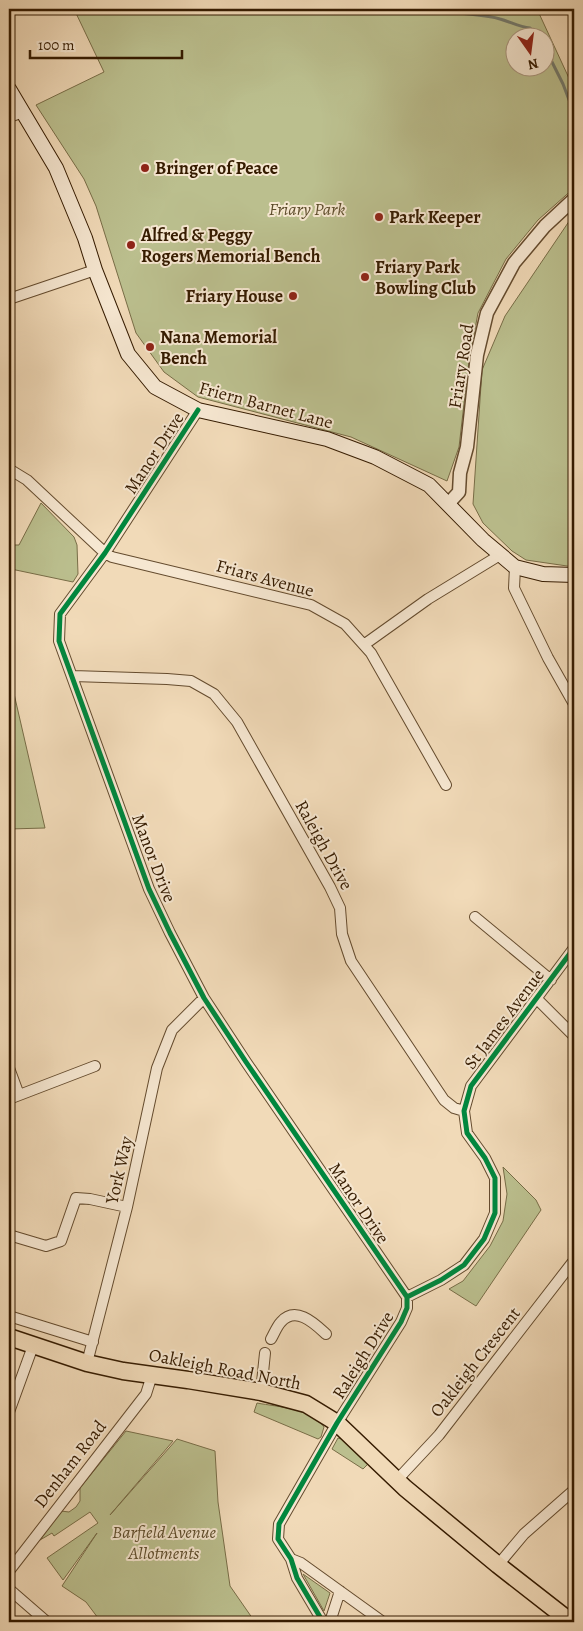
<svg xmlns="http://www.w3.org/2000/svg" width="583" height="1631" font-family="Alegreya,serif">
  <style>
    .green { fill: #bbbf8e; stroke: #786d47; fill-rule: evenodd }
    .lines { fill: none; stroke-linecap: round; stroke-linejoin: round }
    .stream { stroke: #737a6d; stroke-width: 3 }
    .minor-casing { stroke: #644b2e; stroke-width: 12 }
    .tertiary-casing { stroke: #644b2e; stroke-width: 15 }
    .secondary-casing { stroke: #351b00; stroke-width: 16 }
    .primary-casing { stroke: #351b00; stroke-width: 19 }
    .minor { stroke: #f6e7d1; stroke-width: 10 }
    .tertiary { stroke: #f6e7d1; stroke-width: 12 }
    .secondary { stroke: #f6e7d1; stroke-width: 14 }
    .primary { stroke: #f1dab8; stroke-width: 16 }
    .cycleway-casing { stroke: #f6e7d1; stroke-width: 8 }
    .cycleway { stroke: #00873e; stroke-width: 5 }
    .poi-dot { fill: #8f2418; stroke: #f6e7d1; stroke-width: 2 }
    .labels { text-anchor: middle; stroke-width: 4; stroke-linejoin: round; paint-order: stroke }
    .poi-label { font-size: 18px; font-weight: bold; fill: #351b00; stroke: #f6e7d1; text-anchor: start }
    .park-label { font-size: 18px; font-style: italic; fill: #5d4c2b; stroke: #f6e7d1 }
    .street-label { font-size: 18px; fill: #351b00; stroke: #f6e7d1 }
  </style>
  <rect width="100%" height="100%" fill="#f1dab8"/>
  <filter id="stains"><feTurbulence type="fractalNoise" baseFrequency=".004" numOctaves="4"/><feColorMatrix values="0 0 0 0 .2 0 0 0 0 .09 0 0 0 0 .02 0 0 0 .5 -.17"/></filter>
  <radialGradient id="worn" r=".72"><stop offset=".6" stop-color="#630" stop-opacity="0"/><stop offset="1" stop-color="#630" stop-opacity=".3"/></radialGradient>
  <path class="green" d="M74,9H537L574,89V188L538,220L506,259L478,313L469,361L459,447L447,481L351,437L198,397L164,372L136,333L96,206L84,179L36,105L104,72ZM516,38H546V68H516Z
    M574,214V567L526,560L512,551L483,523L473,504L482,370L505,316Z
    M41,503L74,537L77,545L78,574L73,582L11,569L9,575V545H19Z
    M9,672L45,828L9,829Z
    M503,1167L536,1200L541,1210L476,1306L449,1289L463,1281L490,1246L503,1221L507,1194Z
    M257,1403C278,1407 311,1408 324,1427L321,1437L318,1439L254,1412Z
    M126,1431L173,1441L110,1515L177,1439L215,1451L218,1502L230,1586L255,1622H101L86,1602L62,1586L97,1533L63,1580L47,1558L98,1523L90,1512L54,1536L52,1533L40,1540L61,1511L69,1512L76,1507L80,1501V1488Z
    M338,1438L342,1439L368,1464L363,1469L332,1449Z
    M303,1574L330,1593L324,1611Z"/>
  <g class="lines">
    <path class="stream" d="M442,9C463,16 481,13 500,19C511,22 519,27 530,28L538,38
      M546,50L563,84L574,113"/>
    <g class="minor-casing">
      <path id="minor" d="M9,117L23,112
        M9,299L95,270
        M198,410L105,553L60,614L59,641L149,889L170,933L204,998L246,1062L407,1297
        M9,469L27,480L105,553L112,557L311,605L345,624L371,653L446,785
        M515,567L514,588L548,658L574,704
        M365,644L428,599L500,555
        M73,676L167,679L191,681L214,694L237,722L330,887L340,908L342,934L351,961L444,1100L454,1108L464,1111
        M475,917L551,980
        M537,999L574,1036
        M9,1068L19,1095
        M9,1099L95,1066
        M9,1235L46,1246L61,1241L76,1198L90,1199L127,1207
        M9,1316L93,1342
        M271,1339C274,1334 277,1326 281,1322C296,1305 315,1324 326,1334
        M87,1363L127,1207L157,1068L172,1030L204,998
        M261,1392L265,1353
        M9,1412L33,1346
        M397,1480L439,1435L572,1263L574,1265
        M291,1559L301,1563L383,1622
        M498,1565L524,1534L574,1490
        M9,1571L146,1394L152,1375
        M9,1589L47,1622
        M323,1622L297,1578L291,1559L278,1539L279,1524L337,1423L401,1322L407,1308V1297L441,1280L464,1265L484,1239L495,1213V1178L485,1158L467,1133L464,1111L471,1086L574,948
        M330,1622L340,1591"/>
    </g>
    <g class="tertiary-casing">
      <path id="tertiary" d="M448,504L459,492L460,473L467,447L477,355L487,313L514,263L545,226L574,199"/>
    </g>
    <g class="secondary-casing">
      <path id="secondary" d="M9,89L56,168L85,238L95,270L128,354L155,387L198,410L327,439L375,457L429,485L483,540L515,567L543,574L574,575"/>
    </g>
    <g class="primary-casing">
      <path id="primary" d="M9,1337L87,1363L123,1371L188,1380L261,1392L306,1404L337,1423L405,1488L498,1565L571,1622"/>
    </g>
    <use href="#minor" class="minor"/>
    <use href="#tertiary" class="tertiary"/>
    <use href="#secondary" class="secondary"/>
    <use href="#primary" class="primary"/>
    <g class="cycleway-casing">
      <path id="cycleway" d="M198,410L105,553L60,614L59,641L149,889L170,933L204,998L246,1062L407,1297
        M323,1622L297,1578L291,1559L278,1539L279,1524L337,1423L401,1322L407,1308V1297L441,1280L464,1265L484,1239L495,1213V1178L485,1158L467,1133L464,1111L471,1086L574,948"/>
    </g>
    <use href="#cycleway" class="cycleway"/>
  </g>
  <g class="poi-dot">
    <circle cx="145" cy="168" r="5"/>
    <circle cx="379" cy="217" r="5"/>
    <circle cx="131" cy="245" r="5"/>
    <circle cx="365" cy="277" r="5"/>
    <circle cx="293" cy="296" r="5"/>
    <circle cx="150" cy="347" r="5"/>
  </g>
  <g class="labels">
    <g class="poi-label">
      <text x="155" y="174">Bringer of Peace</text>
      <text x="389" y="223">Park Keeper</text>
      <text x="141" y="241">Alfred &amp; Peggy<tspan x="141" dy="21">Rogers Memorial Bench</tspan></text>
      <text x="375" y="273">Friary Park<tspan x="375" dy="21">Bowling Club</tspan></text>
      <text x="283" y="302" text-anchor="end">Friary House</text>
      <text x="160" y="343">Nana Memorial<tspan x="160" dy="21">Bench</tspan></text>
    </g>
    <g class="park-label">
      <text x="307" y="215">Friary Park</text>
      <text x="164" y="1538">Barfield Avenue<tspan x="164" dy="21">Allotments</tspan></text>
    </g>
    <g class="street-label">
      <text transform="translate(461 366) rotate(-81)" y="6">Friary Road</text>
      <text transform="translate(266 405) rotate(15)" y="6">Friern Barnet Lane</text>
      <text transform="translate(154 453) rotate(-57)" y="6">Manor Drive</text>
      <text transform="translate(265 578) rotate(15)" y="6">Friars Avenue</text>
      <text transform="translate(324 845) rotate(61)" y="6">Raleigh Drive</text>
      <text transform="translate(154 858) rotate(69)" y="6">Manor Drive</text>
      <text transform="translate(504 1019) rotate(-53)" y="6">St James Avenue</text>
      <text transform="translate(119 1170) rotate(-77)" y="6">York Way</text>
      <text transform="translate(359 1203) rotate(56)" y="6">Manor Drive</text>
      <text transform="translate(363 1355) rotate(-58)" y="6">Raleigh Drive</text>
      <text transform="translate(475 1362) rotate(-52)" y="6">Oakleigh Crescent</text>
      <text transform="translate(225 1369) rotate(11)" y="6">Oakleigh Road North</text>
      <text transform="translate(70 1464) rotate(-52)" y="6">Denham Road</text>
    </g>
  </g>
  <rect width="583" height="1631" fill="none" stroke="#f1dab8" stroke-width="30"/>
  <rect x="10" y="10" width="563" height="1611" fill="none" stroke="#351b00" stroke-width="2.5"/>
  <rect x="15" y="15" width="553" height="1601" fill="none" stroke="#351b00"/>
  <g transform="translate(530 52) rotate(166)"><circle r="24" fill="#f6e7d1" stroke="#a9957d"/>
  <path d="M0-4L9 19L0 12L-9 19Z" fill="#8f2418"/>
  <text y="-8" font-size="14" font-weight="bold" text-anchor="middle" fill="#351b00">N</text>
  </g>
  <path d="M30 50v8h152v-8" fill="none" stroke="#351b00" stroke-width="2.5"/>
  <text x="38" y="50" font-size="15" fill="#351b00" stroke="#f6e7d1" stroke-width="4" paint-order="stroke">100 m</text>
  <rect width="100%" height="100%" filter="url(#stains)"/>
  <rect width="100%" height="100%" fill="url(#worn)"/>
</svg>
